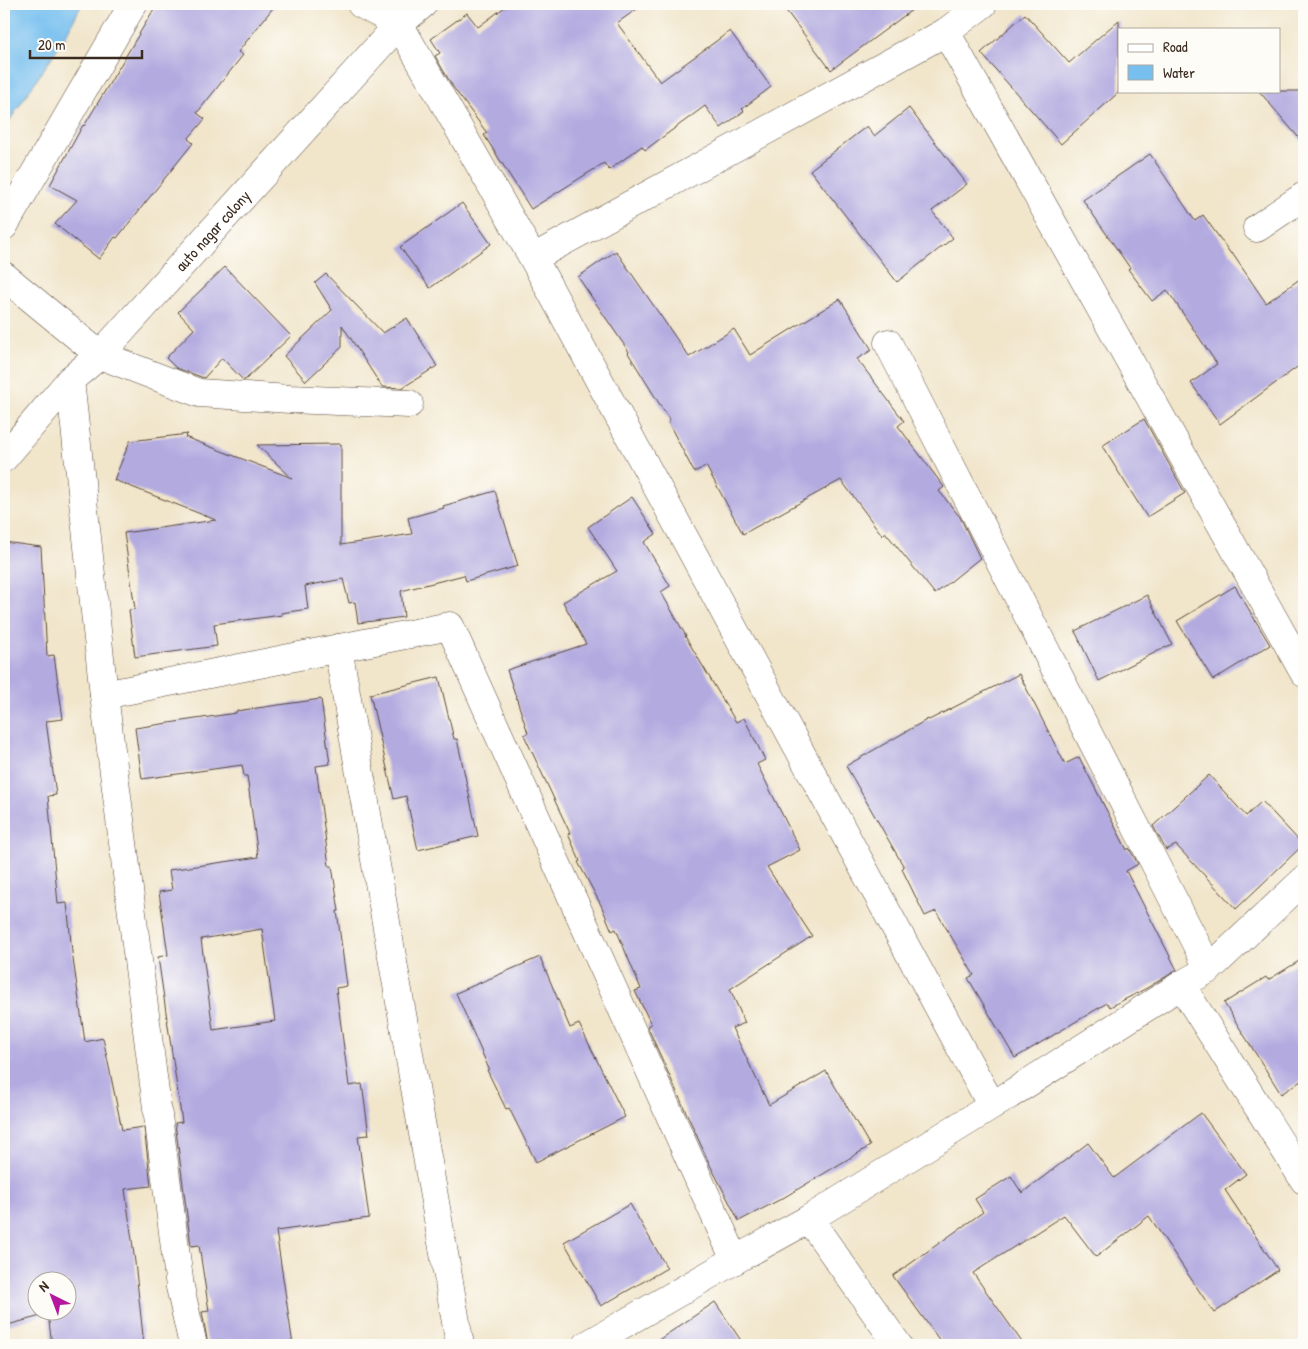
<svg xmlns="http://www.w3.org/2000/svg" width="1308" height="1349" font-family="'Patrick Hand',sans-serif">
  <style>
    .water { fill: #77bfef; stroke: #597486 }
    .building { fill: #b3abe0; fill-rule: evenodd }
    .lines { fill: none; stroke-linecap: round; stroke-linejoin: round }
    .street-casing { stroke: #564638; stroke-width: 29 }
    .street { stroke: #fff; stroke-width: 28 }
    .labels { text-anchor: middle; stroke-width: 4.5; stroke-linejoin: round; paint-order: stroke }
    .street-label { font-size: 16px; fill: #3b2a1e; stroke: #fdfcf7 }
  </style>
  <rect width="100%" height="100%" fill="#fdfcf7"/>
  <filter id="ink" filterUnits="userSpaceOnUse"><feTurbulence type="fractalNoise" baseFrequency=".02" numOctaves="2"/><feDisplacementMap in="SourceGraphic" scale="10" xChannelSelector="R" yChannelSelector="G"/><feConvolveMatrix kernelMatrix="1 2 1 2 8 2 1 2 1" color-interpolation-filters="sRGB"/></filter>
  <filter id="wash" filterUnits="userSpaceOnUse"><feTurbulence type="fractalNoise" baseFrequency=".0096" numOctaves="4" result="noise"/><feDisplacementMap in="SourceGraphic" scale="20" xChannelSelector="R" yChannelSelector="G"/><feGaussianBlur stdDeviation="1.12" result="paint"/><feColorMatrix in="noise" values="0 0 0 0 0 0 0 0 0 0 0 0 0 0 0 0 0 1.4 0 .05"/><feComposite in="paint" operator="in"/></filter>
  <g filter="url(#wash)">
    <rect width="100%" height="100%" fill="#f1e5ca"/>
    <path class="water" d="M4,4H82L65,37L4,129Z"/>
    <g id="blocks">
      <path class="building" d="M157,4H276L238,52L243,55L197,113L205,119L188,139L193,143L117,238L115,237L99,259L55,224L77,200L50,185L83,125L84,126Z
        M509,4H644L617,23L660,82L730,31L771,87L742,109L744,111L721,128L705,106L645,150L642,146L609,170L604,163L531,209L484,135L487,133L453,87L435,56L440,53L431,39L467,13L478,27Z
        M781,4H920L831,70Z
        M1025,14L1069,63L1119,20V92L1061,144L981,53Z
        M1259,91H1304V144Z
        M909,108L967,184L932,211L953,238L897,282L810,170L867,126L874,136Z
        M1150,154L1195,221L1203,215L1231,254L1232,253L1266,303L1304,276V362L1220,424L1191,383L1217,364L1167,290L1152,301L1128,269L1130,268L1083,200Z
        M462,203L491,244L430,288L400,247Z
        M616,251L689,357L734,329L750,355L840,299L872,350L857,359L904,421L898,426L944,487L939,491L960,517L980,558L935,594L885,532L882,535L841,480L743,534L706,466L694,472L668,422L670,421L628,353L629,352L578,277Z
        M225,267L291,336L245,380H243L222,358L204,378L176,368L166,358L194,329L178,312Z
        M326,274L383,333L407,318L437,366L402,388L382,387L342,325V347L306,381L284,356L332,310L315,283Z
        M1144,419L1185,493L1147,517L1102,446Z
        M188,434L185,437L292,478L257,445L341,444V545L412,534L408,518L444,508L443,506L495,491L518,566L466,581L464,575L401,591L404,617L358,623L355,602L349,603L343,579L305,586L308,609L281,613L282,615L214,624L217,646L135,657L129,610L135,609L124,533L216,520L114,480L130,441Z
        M632,497L656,534L644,542L670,586L661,592L686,636H685L736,722L744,718L765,760L757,764L800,850L767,867L812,936L730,989L745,1023L732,1028L769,1105L826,1071L870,1146L783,1198L739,1221L710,1165L647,1026L651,1024L635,991L641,989L616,929L612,931L601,905L578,862L580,861L568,834L570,833L524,735L528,733L507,670L586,644L563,602L617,571L588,527Z
        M4,542L41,547L47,656L54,655L63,719L46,721L56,795L48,796L58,904L67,903L72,952L85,1042L103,1038L122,1130L144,1127L151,1186L125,1189L135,1262L144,1345H52L48,1314L4,1326ZM38,1282H68V1312H38Z
        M1235,586L1270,645L1213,680L1177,621Z
        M1147,595L1172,644L1099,681L1075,631Z
        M1019,674L1065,764L1079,757L1127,850L1129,848L1138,864L1126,871L1177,970L1147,988L1110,1007L1107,1003L1015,1058L968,978L974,975L936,911L925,916L902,869L904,867L846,766L928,719L929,720Z
        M439,677L454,739H457L478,836L418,850L406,796L394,799L370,694Z
        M321,699L330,764L316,766L329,866H332L339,911H337L347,986L336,988L349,1086L362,1084L369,1135L358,1136L369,1218L276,1231L293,1345H208L202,1312L209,1311L199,1245L191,1246L175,1123L182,1122L158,957L168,955L159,892L172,890L169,870L258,857L247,776H244L242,765L142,779L135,728L236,713V711ZM262,929L275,1021L213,1030L201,939Z
        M1209,775L1246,816L1262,801L1303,845L1236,909L1176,845L1166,850L1153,826Z
        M540,957L570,1028L579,1024L625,1117L536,1162L509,1108L506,1109L487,1070L489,1069L456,993Z
        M1304,958V1079L1281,1094L1224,1003L1266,977L1268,980Z
        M1201,1113L1246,1174L1225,1190L1278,1270L1214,1313L1149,1216L1096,1257L1064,1215L973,1273L1024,1345H943L893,1276L983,1212L975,1199L1011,1176L1022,1193L1088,1143L1114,1178Z
        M630,1204L667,1268L601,1306L564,1242Z
        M715,1302L744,1345H651Z"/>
    </g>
  </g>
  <g filter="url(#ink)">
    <use href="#blocks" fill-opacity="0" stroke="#564638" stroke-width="1"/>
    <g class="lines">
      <g class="street-casing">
        <g id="street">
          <path d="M361,4L399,24L533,258L992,1106"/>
          <path d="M946,32L1304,673"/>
          <path d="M4,226L133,4"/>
          <path d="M1257,228L1304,196"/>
          <path d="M533,258L946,32L983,4"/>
          <path d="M4,276L100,355L199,393L290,399L409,404"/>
          <path d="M888,343L1209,969"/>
          <path d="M70,380L104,695L180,1287L193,1345"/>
          <path id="s1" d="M4,458L70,380L100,355L399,24L423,4"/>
          <path d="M338,648L460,1345"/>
          <path d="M104,695L450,626L735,1260"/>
          <path d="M1181,985L1304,1180"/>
          <path d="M809,1219L898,1345"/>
          <path d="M587,1345L735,1260L809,1219L992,1106L1181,985L1209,969L1304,880"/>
        </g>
      </g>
      <use href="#street" class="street"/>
    </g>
  </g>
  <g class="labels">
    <g class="street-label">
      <text dy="6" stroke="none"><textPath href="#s1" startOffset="309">auto nagar colony</textPath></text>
    </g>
  </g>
  <rect width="1308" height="1349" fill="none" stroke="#fdfcf7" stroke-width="20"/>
  <rect x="1118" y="28" width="162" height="65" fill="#fdfcf7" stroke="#afa8a0"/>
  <rect x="1128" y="44" width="25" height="8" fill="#ffffff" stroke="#afa8a0"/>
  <text x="1163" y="52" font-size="15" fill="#3b2a1e">Road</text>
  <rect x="1128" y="65" width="25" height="15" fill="#77bfef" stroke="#afa8a0"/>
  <text x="1163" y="78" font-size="15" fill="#3b2a1e">Water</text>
  <g transform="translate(52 1296) rotate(318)"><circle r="24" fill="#fdfcf7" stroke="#afa8a0"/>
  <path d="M0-4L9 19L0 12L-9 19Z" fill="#b5179e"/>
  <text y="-8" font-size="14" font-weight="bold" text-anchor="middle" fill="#3b2a1e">N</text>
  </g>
  <path d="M30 50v8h112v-8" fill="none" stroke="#3b2a1e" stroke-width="2.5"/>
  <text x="38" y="50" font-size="15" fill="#3b2a1e" stroke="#fdfcf7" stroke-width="4" paint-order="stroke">20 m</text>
</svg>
